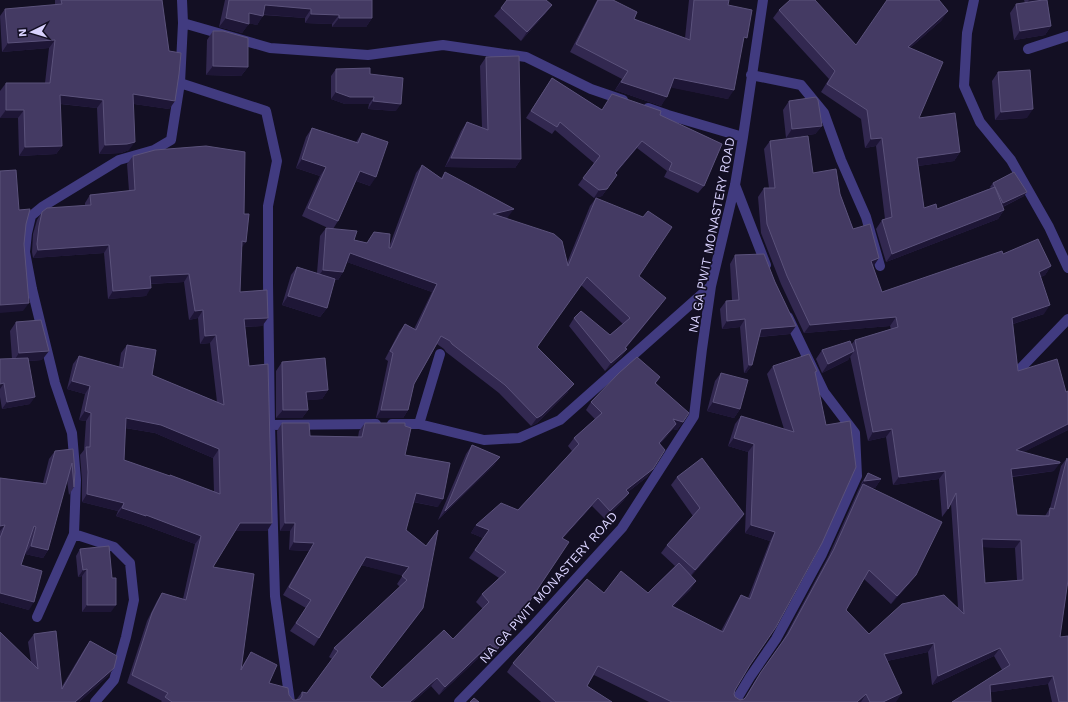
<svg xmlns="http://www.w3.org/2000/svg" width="1068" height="702" font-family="'Work Sans',sans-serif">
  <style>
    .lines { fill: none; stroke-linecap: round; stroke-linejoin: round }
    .street { stroke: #413b80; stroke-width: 10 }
    .wall { fill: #322850; fill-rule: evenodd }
    .shaded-wall { fill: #1e1636 }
    .building { fill: #443a63; stroke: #5b527b; fill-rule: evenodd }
    .labels { text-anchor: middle; stroke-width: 3.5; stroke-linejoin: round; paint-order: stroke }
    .street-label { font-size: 13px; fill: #d9d2fe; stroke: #130f23 }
  </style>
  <rect width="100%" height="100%" fill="#130f23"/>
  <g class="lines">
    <path class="street" d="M974,0L967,33L964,86L980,122L1011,160L1049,227L1068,268
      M183,23L270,48L368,55L443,45L526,57L591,89L623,100
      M1028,49L1068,36
      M751,75L801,85L824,113L841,160L866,217L880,266
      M180,83L266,111L277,161L268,206V283L270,425L275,596L290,702
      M648,108L668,115L743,137
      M735,185L766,265
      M1019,370L1068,319
      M392,424H419L484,440L519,438L560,420L711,286
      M419,424L440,354
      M270,425L376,424
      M74,534L114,547L130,563L134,600L126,637L114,680L95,702
      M37,617L74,534L76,480L72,433L55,383L32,289L25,252L27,233L31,216L42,207L119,160L154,150L171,140L180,83L183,23L182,0
      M459,702L530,629L622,528L694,416L702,349L711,286L735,185L743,137L763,0
      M735,702L750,677L776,639L822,554L857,476L855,433L824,392L788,317"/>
  </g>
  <path class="wall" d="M55,0H162L175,101L169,109L134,104L129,150L121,153L99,154L97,108L60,104L62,146L56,154L19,156L18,118H0V91L6,83H45L49,48L2,52L0,16L5,9L55,5Z
    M225,0H372V18L366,27H332V24L305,23V18L263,15L257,25L249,23L242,33L219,27Z
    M597,0H613L634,19L685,38L689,0H729L728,5L743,42L728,99L671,87L661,106L615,90L622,79L570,52Z
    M1024,0H1047L1051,26L1045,35L1014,40L1010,13L1016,4L1025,3Z
    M552,5L545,14L521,41L494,16L501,8Z
    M779,10L856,45L942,20L910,48L919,118L960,152L954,161L918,166L924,208L937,209L991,188L990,187L993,183L1024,196L1003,207L1004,210L998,219L886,262L876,229L882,220L885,219L876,146L865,148L861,119L821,92L829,79L773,18Z
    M213,31L248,67L241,76L206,75L207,40Z
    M486,57L521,159L515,168L445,167L461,131L467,122L482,128L480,66Z
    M336,69L370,74L396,111L368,109L369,104H345L331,99V76Z
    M998,72L1027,118L995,120L992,81Z
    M552,78L602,110L660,115L704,186L698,193L664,177L667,171L637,148L615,174L617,175L602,196L594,198L578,185L594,163L555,130L552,134L526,118Z
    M789,101L822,126L815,134L786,138L783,110Z
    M312,128L356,142L362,133L370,186L356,181L338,221L333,229L354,240L389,247L416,173L422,165L441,178L445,172L508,217L506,218L567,263L590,206L596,198L639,276L660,306L626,348L627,349L621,357L605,371L569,326L574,318L610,335L623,324L581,285L537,347L568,392L537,423L531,426L499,393L446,352L444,349L437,344L414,384L408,410L403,418H376L388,361L385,359L399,332L405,324L414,329L432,292L347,262L343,272L338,280H335L327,308L320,317L282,305L291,275L297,267L317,273L320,236L326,228H328L302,216L320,176L296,168L306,137Z
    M770,141L840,194L853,229L873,267L882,292L1003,254L1051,266L1045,275L1041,277L1044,314L1013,324L1018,371L1068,430L1023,452L1054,471L1012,477L1017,515L1045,516L1050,508L1061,466L1067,458L1068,462V586H1067L1060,637L1068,702H1052L1048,684L991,692L952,702L1002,670L994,656L932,685L928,652L887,661L896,702H649L594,675L587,686L612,702H541L507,672L513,663L604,593H648L675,566L661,553L667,545L693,516L671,485L677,477L744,514L738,523L691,576V589L673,606L721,631L736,603L741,595L748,598L770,541L745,533L748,452L728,446L735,424L741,416L784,429L767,374L773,366L815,373L750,665L735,690L734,694L735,697L740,700L744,699L755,681L782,642L828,557L862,482L868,473L881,479L875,488H873L910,583L891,604L864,579L846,610L869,634L958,607L951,504L948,509L942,517L939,479L893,485L886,437L868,441L850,356L848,360L822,373L816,359L822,350L851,345L855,340L891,329L890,326L804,333L781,284L761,233L758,197L764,188H769L764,149ZM982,547L1015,548L1017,580L985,583Z
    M133,156L241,248L240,292L268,318L262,326L245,327L249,366L272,523L267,531H235L213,567L241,668L251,652L269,683L289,695L293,700H296L302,692L307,693L332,659L329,657L334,648L400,587L397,584L403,575L361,565L319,638L314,646L290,631L306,608L283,595L309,551L289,550L290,531H280L277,431L282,423L310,436L358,437L359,431L365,423L405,426V455L438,507L413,502L406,530L423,608L370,677L382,688L453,639L483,609L476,602L482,594L499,578L469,558L483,538L471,533L476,525L518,510L572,451L568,446L574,438L595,419L586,410L591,402L660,377L656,383L683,422L677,430L673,429L660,444L653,469L647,477L628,492L629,493L623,501L605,519L592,506L563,538L497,650L492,658L485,652L439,695L431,686L413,702H161L162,701L127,683L147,621L157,601L162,593L183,599L195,544L141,524H140L116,516L118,511L82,502V480L80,455L84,450L86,421L79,420L85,394L67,389L73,364L79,356L119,367L121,353L127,345L152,375L217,402L210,343L200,344L198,318L189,320L184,282L151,284L146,296L108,299L104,253L33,258L32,252L33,234L37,220L42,212L85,205V203L90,195L129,191L127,164ZM125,428L155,433L213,458L214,492L124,460Z
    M735,255L775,282L796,326L790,334L759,337L752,365L746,373H744L740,327L722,329L720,309L726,301L732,300L730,264Z
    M16,322L42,360L29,361L30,404L2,409L0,397V359H12L10,331Z
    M282,362L328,390L322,399L307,400L308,410L302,418H276V371Z
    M721,373L740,409L734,418L707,411L715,381Z
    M472,445L500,457L494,465L438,520L466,454Z
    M73,449L74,487L69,495L67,480L48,550L43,558L25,554L27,547L21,565L29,610L0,602V478L43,483L49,459L55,451Z
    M80,549L112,578L111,612H82V576L78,577L76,556Z
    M34,634L61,688L85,648L90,641L114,668L108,676L79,702H0L31,662L28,642Z"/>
  <path class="shaded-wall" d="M1029,0H1047L1025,5Z
    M265,5L311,9L305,18L259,14Z
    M552,5L545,14L521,41L527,32Z
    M948,11L942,20L902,55L908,47Z
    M249,13L263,16L257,25L242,22Z
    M311,14L339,15L332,24L305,23Z
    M226,18L249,24L242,33L219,27Z
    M339,18H372L366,27H332Z
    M1051,26L1045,35L1014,40L1020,31Z
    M55,40L49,48L2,52L8,43Z
    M213,66L248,67L241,76L206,75Z
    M674,78L734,90L728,99L668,87Z
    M621,82L667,97L661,106L615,90Z
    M336,92L374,97L369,104H345L331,99Z
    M133,94L175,101L169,109L127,103Z
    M60,95L103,100L97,108L54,103Z
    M373,101L401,104L396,111L368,109Z
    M1033,109L1027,118L995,120L1001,112Z
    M6,110H24L18,118H0Z
    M822,126L815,134L786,138L792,129Z
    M882,138L876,146L865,148L871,139Z
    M642,141L637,148L610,181L615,173Z
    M135,142L129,150L121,153L99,154L105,145Z
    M62,146L56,154L19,156L25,147Z
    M960,152L954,161L911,167L917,158Z
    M451,158L521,159L515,168L445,167Z
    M302,159L326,167L320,176L296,168Z
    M360,171L376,177L370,186L354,180Z
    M617,175L602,196L594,198L599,190Z
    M1027,192L1024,196L1000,208L1003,203Z
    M514,209L508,217L488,222L493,214Z
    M1004,210L998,219L886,262L892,254Z
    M242,241L246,242L240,250Z
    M109,245L104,253L33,258L38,250Z
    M350,253L437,284L432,292L344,261Z
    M879,258L873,267L871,261Z
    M1051,266L1045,275L1033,280L1039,272Z
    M323,270L343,272L338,280L317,278Z
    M189,274L184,282L145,284L150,276Z
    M151,288L146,296L108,299L113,291Z
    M288,296L327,308L320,317L282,305Z
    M666,298L660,306L621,354L627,349L621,357L605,371L611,363L625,348Z
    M29,303L23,311L0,313V305Z
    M1050,305L1044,314L1006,326L1012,318Z
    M203,310L198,318L189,320L195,311Z
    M896,317L890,326L804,333L810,325Z
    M268,318L262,326L238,327L244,319Z
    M745,319L740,327L722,329L727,321Z
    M796,326L790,334L756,337L761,329Z
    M216,335L210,343L200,344L205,336Z
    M49,351L42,360L13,362L19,353Z
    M854,351L848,360L822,373L828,364Z
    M749,365H752L746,373H744Z
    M72,381L90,386L85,394L67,389Z
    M4,383L0,389V384Z
    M574,384L568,392L537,423L531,426L537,418Z
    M328,390L322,399L300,401L306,392Z
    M35,397L30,404L2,409L7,402Z
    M713,402L740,409L734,418L707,411Z
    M283,410H308L302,418H276Z
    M381,410H408L403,418H376Z
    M85,411L91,413L86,421L79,420Z
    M126,418L161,425L219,449L213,458L155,433L120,427Z
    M673,419L683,422L677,430L673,429L653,451Z
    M1068,424V430L1010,459L1016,450Z
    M892,429L886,437L868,441L873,432Z
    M734,438L754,444L748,452L728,446Z
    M500,457L494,465L438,520L445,511Z
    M1060,463L1054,471L1005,477L1011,469Z
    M653,469L647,477L620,498L626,490Z
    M945,471L939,479L893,485L899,477Z
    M881,479L875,488L860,490L863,484L858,490L864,481Z
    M416,493L443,499L438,507L410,501Z
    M629,493L623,501L605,519L610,511Z
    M87,494L124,503L118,511L82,502Z
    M598,498L592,506L556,546L562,538Z
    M122,508L146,515L201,536L195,544L141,524H140L116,516Z
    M744,514L738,523L688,579L695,570Z
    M240,523H272L267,531H234Z
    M285,523H295L290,531H280Z
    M5,525L0,531V526Z
    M476,525L489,530L483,538L471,533Z
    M751,525L775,532L770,541L745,533Z
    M982,539L1021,540L1015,548L976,547Z
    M294,542L314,543L309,551L289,550Z
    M31,546L48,550L43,558L25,554Z
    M366,557L409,567L403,576L361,565Z
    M87,569L82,576L78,577L83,570Z
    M916,575L910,583L891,604L897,596Z
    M696,581L691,589L666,614L672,606Z
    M0,593L34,602L29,610L0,602Z
    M87,605H116L111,612H82Z
    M423,608L417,617L364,685L370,677Z
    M934,643L928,652L878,663L884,654Z
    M490,644L485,652L439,695L445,687Z
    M1000,648L994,656L932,685L938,676Z
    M114,668L108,676L79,702H75Z
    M1053,676L1048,684L985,693L990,685Z
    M437,678L431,686L413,702H410Z
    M902,693L896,702H883Z
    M866,694L861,702H857Z"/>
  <path class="building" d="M61,0H162L169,51L181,53L179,74L175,101L133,94L135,142L127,144L105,145L103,100L60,95L62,146L25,147L24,110H6V83H50L55,40L8,43L5,9L62,4Z
    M229,0H372V18H339V15L311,14V9L265,5L263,16L249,13V24L226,18Z
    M507,0H546L552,5L527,32L501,8Z
    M598,0H613L637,12L634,19L690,40L694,0H729L728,5L752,10L747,38L744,37L734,90L674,78L667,97L621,82L628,71L576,44Z
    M790,0H815L856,45L887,0H939L948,11L908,47L943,62L919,118L955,113L960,152L917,158L924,208L936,204L937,209L995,187L1004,210L892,254L882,220L892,217L882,138L871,139L867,110L827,84L835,71L779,10Z
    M1043,0H1047L1051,26L1020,31L1016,4Z
    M213,31H223L248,38V67L213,66Z
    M519,56L521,159L451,158L467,122L488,130L486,57Z
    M370,68V74L403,78L401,104L373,101L374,97H350L336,92V69Z
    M1030,70L1033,109L1001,112L998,72Z
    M552,78L602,110L612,94L661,111L660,115L722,144L704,186L669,170L672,163L642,141L615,173L617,175L607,189L599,190L583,178L600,156L560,122L557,127L531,111Z
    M816,97L818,100L822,126L792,129L789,101Z
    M312,128L358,143L362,133L388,142L376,177L360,171L338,221L308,208L326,167L302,159Z
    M808,136L813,173L836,169L840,194L853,229L870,224L879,258L871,261L882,292L1002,251L1003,254L1038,239L1051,266L1039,272L1050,305L1012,318L1018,371L1057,359L1066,392L1068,391V424L1016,450L1060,462V463L1011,469L1017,515L1049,516L1050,508L1054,509L1067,458L1068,462V580L1060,637L1068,636V702H1059L1053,676L990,685L991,702H952L1010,665L1000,648L938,676L934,643L884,654L902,693L883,702H870L866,694L857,702H672L598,666L587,686L612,702H556L513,663L587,579L604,593L621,571L648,593L679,563L696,581L672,606L723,632L741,595L750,599L775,532L751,525L754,444L734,438L741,416L794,432L773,366L809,354L817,371L815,372L826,425L850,421L856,467L822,543L776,627L750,665L735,690L734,694L735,697L740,700L744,699L746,697L761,672L788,634L834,549L863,484L942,522L916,575L897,596L869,570L846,610L869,634L902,604L944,595L964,614L956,493L948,509L945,471L899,477L892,429L873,432L855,340L898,327L896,317L810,325L787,276L767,224L764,188H775L770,141ZM982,539L1021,540L1023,580L985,583Z
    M206,146L245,152L244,214H249L246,242L242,241L240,292L267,290L268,318L244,319L249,366L268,364L272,523H240L213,567L254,574L241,670L251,652L277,665L269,683L288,688L289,695L293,700H296L300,699L302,696V692L307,693L338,651L334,648L407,580L402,576L409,567L366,557L319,638L296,623L311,600L289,587L314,543L294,542L295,523H285L282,423H309L310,436L362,437L365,423H405V426L411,428L405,455L450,463L443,499L416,493L406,530L426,546L438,530L423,608L370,677L382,688L444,630L453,639L489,602L482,594L506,572L475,550L489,530L476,525L501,503L518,510L579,444L574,438L602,413L591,402L619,373L637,357L660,377L655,383L689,413L683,422L673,419L676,424L659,443L665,450L653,469L626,490L629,493L610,511L598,498L562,538L569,542L497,650L490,644L445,687L437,678L410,702H172L165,697L168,693L132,675L152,613L162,593L186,600L201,536L146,515V516L122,508L124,503L87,494L88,472L86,447H90L91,413L85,411L90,386L72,381L79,356L123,368L127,345L156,350L152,375L224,405L216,335L205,336L203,310L195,311L189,274L150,276L151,288L113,291L109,245L38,250L37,244L39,226L42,212L47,208L91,205L90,195L135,190L133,156L155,150ZM126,418L161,425L219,449L220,494L170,475V476L124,460Z
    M422,165L442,179L445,172L514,209L493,214L554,234L562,241L568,266L596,198L643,217L648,211L672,227L639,276L666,298L625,348L627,349L611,363L574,318L581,311L610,335L630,318L587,277L537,347L574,384L542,415L537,418L505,385L452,344L450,341L441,336L414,384L408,410H381L393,353L390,351L405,324L416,330L437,284L350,253L343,272L323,270L326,228L357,231L354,240L367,243L374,232L390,234L389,248H391Z
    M16,170L19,210L30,209L26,224L24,244L29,303L0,305V171Z
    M1014,172L1027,192L1003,203L993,183Z
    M764,254L775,282L796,326L761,329L752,365H749L745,319L727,321L726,301L739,300L735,255Z
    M297,267L335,279L327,308L288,296Z
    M41,320L49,351L19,353L16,322Z
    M850,341L854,351L828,364L822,350Z
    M28,358L35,397L7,402L4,383L0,384V359Z
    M325,358L328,390L306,392L308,410H283L282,362Z
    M721,373L748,380L740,409L713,402Z
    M472,445L500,457L445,511Z
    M73,449L75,472L74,487L72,463L48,550L31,546L36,527L34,526L21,565L42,571L34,602L0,593V538L5,525L0,526V478L46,484L55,451Z
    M702,458L744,514L695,570L667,545L700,508L677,477Z
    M868,473L881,479L864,481Z
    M109,546L112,578H116V605H87V569L83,570L80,549Z
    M56,631L62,689L90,641L117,656L114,668L75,702H0V632L38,669L34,634Z
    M474,698L479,702H470Z"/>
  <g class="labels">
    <g class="street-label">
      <text transform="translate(711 235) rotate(-79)" y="5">NA GA PWIT MONASTERY ROAD</text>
      <text transform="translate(548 587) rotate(-48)" y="5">NA GA PWIT MONASTERY ROAD</text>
    </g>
  </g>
  <g transform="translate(32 32) rotate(265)" stroke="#130f23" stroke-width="3" paint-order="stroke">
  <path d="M0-3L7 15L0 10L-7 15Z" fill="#d9d2fe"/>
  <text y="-6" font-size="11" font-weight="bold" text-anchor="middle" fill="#d9d2fe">N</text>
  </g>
</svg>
